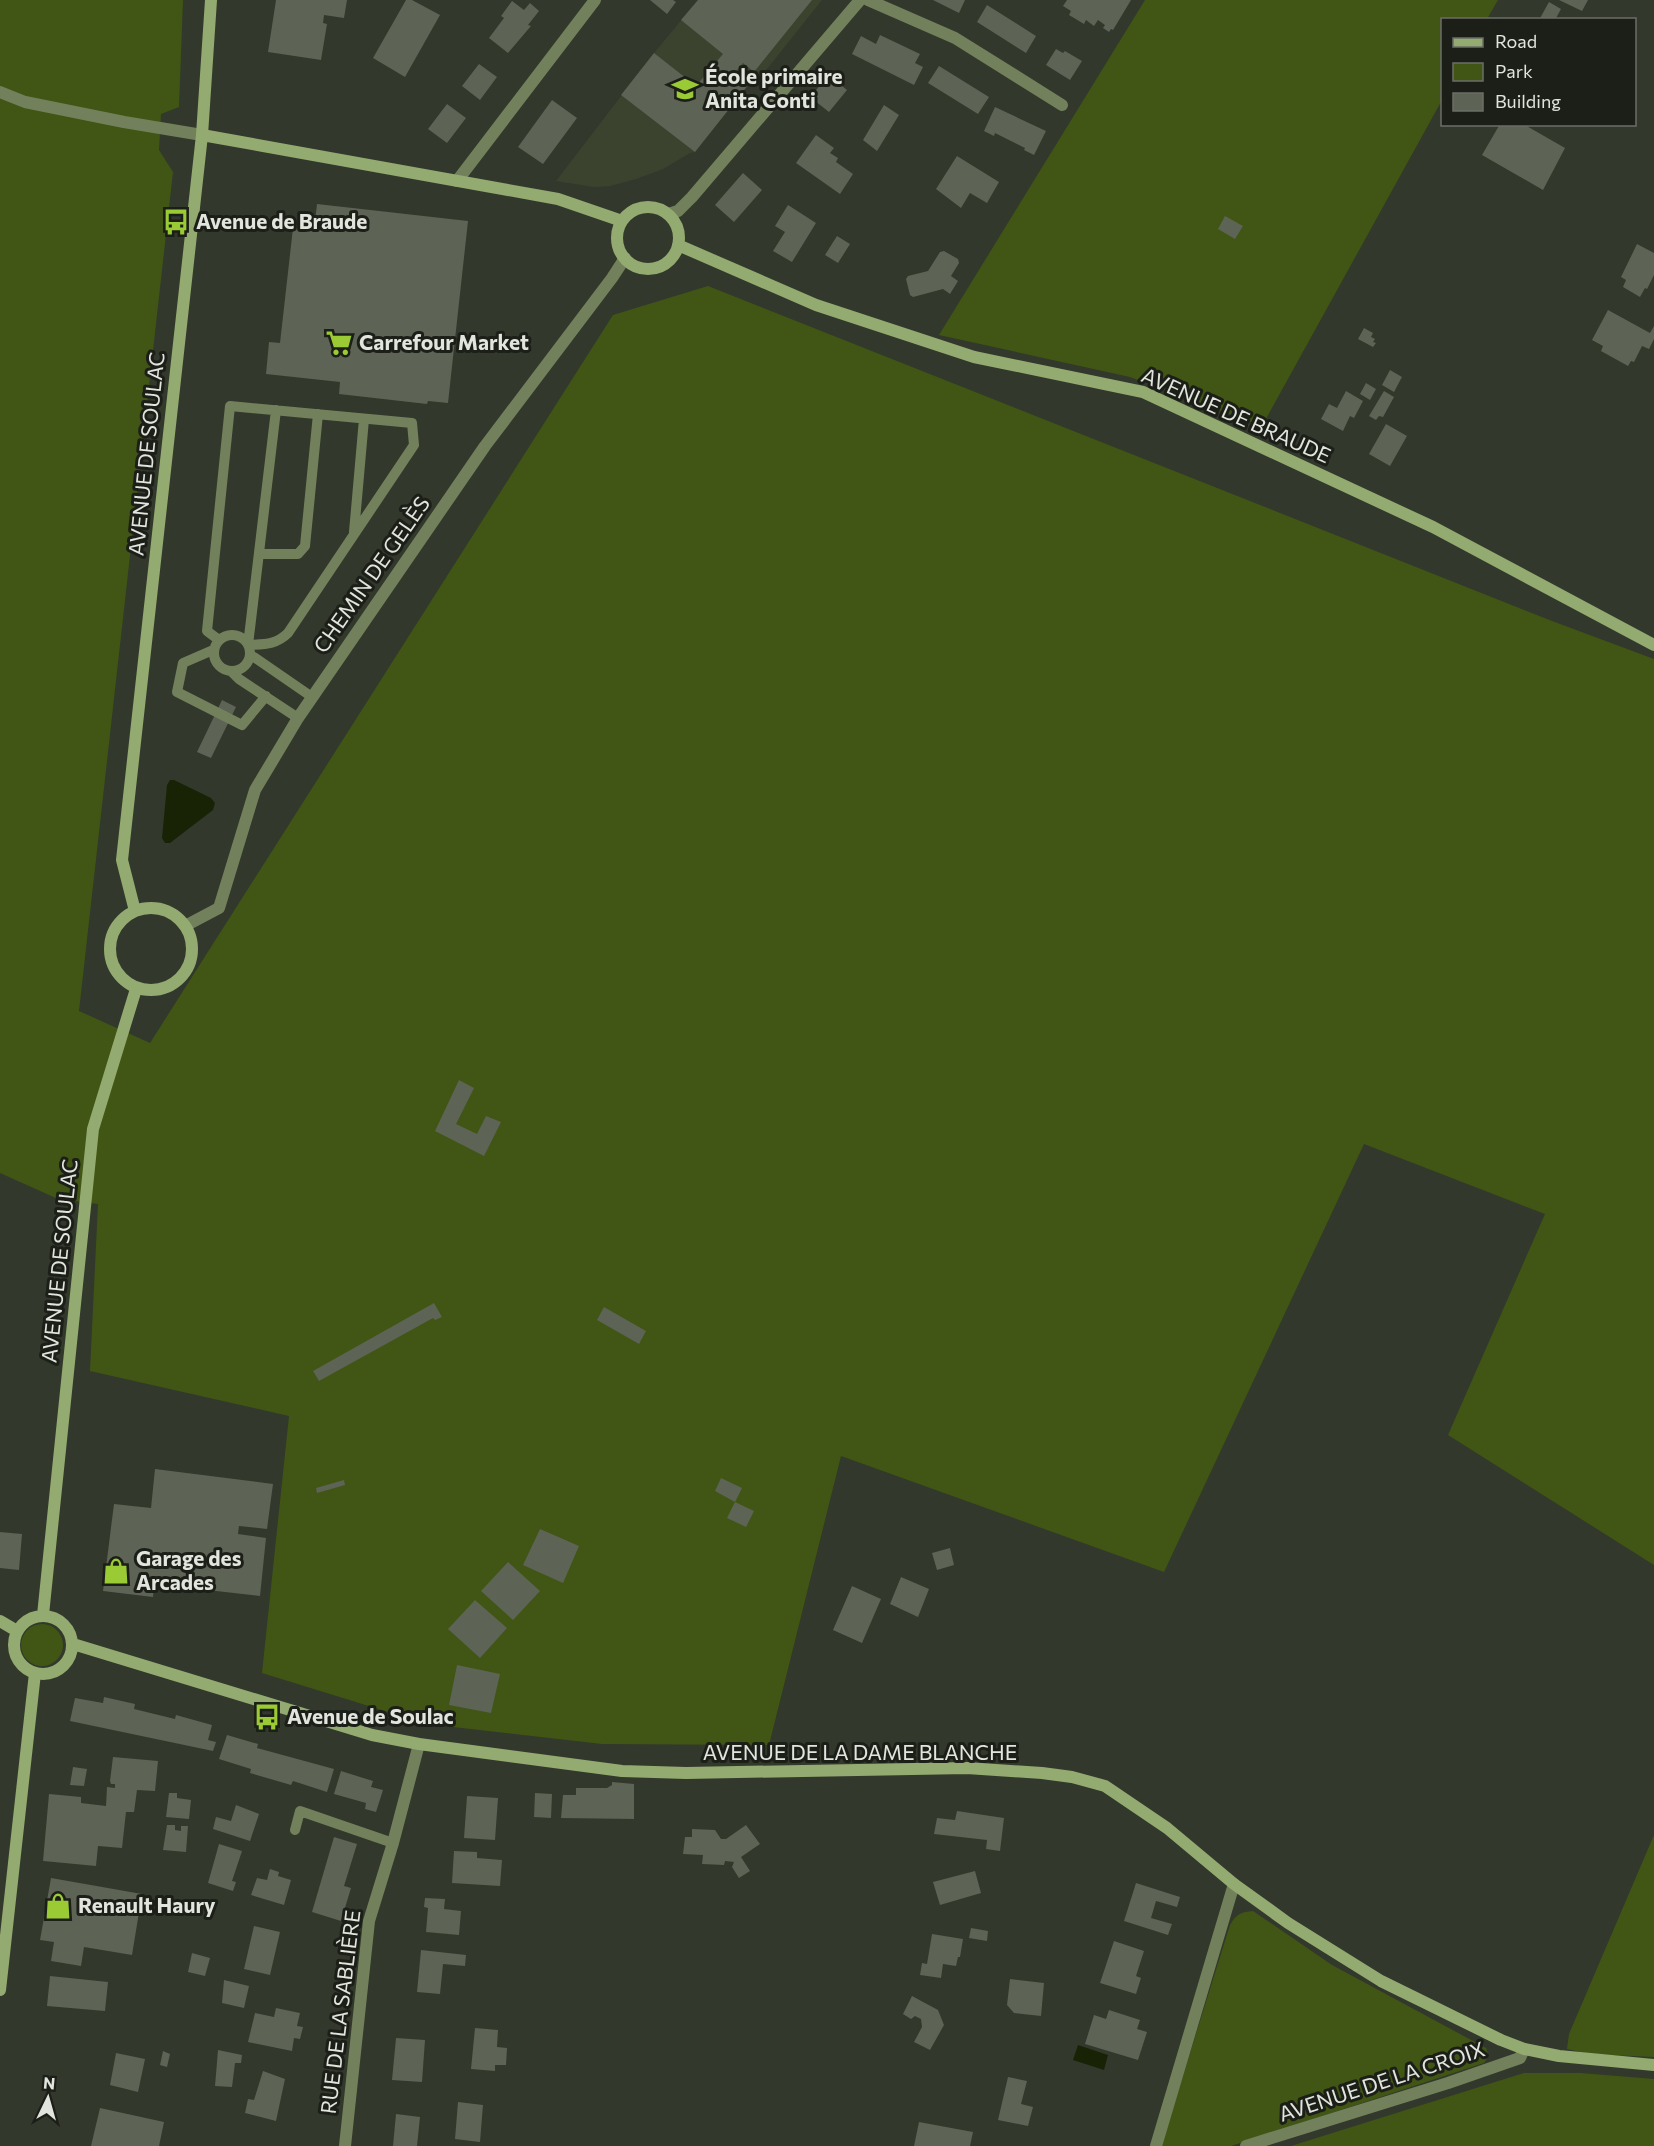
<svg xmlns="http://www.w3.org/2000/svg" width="1654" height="2146" font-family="Commissioner,sans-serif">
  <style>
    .built { fill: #3b432f }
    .green { fill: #415615 }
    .water { fill: #182306 }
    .building { fill: #5d6355 }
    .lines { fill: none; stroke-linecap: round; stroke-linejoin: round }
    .lane { stroke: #72815c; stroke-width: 10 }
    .street { stroke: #72815c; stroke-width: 12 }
    .secondary { stroke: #93ab70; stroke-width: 12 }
    .labels { text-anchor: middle; stroke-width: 6; stroke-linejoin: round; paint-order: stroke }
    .poi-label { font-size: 21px; font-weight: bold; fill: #e1e5dd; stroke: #1c1e18; text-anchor: start }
    .street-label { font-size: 21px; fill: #e1e5dd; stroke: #1c1e18 }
  </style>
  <rect width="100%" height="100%" fill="#32382b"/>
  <path class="built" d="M698,0H822L763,74L749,84L713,127L695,152L690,153L663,169L636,179L610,186L594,187L556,181L654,53Z"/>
  <path class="green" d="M0,0H183L179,107L161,114L159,150L173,172L79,1011L150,1043L613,315L708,286L1552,621L1654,659V1565L1448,1435L1545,1214L1364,1144L1164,1572L841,1456L769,1745L602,1744L427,1724L262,1673L289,1416L90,1371L98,1204L58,1199L0,1173Z
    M1145,0H1498L1487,19L1442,20V100L1262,426L1130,377L939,335Z
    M21 1645a21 21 0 1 1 42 0a21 21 0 1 1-42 0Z
    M1654,1835V2057L1589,2054L1567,2049L1569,2034Z
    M1253,1911L1332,1965L1486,2048L1489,2056L1484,2063L1231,2146H1161L1230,1925C1236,1914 1241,1912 1253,1911Z
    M1524,2073H1580L1654,2079V2146H1291Z"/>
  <path class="water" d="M170,780H174L211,798L215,803L213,810L170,843H165L162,838L167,785Z
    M1078,2045L1108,2055L1104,2070L1073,2060Z"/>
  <path class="building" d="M276,0H347L344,18L324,15L323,23L327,24L321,60L268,52Z
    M406,0H412L440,15L405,77L373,58Z
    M650,0H673L676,2L667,14Z
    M698,0H812L754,72L743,63L735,73L749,84L695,152L621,95L654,53L696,86L723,54L681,20Z
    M933,0H965L959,13Z
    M1067,0H1131L1113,30L1111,29L1109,32L1103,28L1105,25L1098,20L1094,26L1086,20L1084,24L1069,15L1071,11L1063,6Z
    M1559,0H1588L1582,11Z
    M512,1L524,10L530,3L539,11L528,25L531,26L508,53L489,38L504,18L501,16Z
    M1549,2L1561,9L1555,20H1539Z
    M987,5L1036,36L1026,53L977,22Z
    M880,35L920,54L915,63L923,67L914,85L852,54L861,36L876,44Z
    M1056,49L1063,53L1065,51L1082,61L1070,80L1046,65Z
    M479,64L497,77L480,100L462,86Z
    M939,66L989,97L978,114L928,83Z
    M829,75L847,90L829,112L810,97Z
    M552,100L577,118L543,164L518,147Z
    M447,104L466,118L447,143L428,129Z
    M884,105L899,115L877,151L863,140Z
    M995,107L1046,131L1034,155L1024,150L1025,148L995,133L994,136L984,131Z
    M1500,124H1523L1565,148L1543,190L1482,155Z
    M816,135L834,148L830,153L838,158L836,162L853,174L840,194L796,163Z
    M957,156L999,182L987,203L970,193L961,208L936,189Z
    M743,173L762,190L734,222L715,205Z
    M317,204L468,221L448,403L428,401L427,404L339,394L340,382L266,374L269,342L280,343L293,228L314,230Z
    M788,205L816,223L792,262L773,251L785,232L775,226Z
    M1225,216L1243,226L1235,239L1218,229Z
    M837,236L850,244L838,263L825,255Z
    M1637,244L1654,253V275L1647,289L1645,288L1640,297L1623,287L1626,280L1621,277Z
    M944,251L958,259L959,263L951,276L958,281L950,294L943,289L913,297L910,295L906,279L908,276L928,271L940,252Z
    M1608,310L1650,333L1654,326V339L1649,349L1642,346L1634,362L1631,361L1628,366L1601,351L1603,346L1592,340Z
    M1364,328L1373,333L1371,337L1375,339L1373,342L1376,343L1373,347L1358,339Z
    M1390,370L1402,377L1394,392L1382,385Z
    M1366,383L1376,389L1370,400L1360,394Z
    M1346,391L1363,401L1354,418L1350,416L1343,431L1321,419L1329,404L1337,408Z
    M1384,391L1394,397L1383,417L1379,416L1376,420L1369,416Z
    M1386,424L1407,436L1390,466L1369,454Z
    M222,700L236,707L211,758L197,752Z
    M459,1080L474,1088L456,1124L477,1134L486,1116L501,1122L484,1156L435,1131Z
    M434,1303L442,1317L435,1320L433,1318L319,1381L313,1371Z
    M604,1307L646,1331L639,1344L597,1320Z
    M155,1469L273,1484L267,1529L239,1526L238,1534L266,1538L260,1596L154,1584L153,1597L103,1591L114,1504L151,1508Z
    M721,1478L742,1488L735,1502L715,1491Z
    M344,1480L345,1485L317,1493L316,1488Z
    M735,1502L754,1511L746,1527L727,1518Z
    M540,1529L579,1546L563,1583L523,1565Z
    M0,1532L22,1534L19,1570L0,1568Z
    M950,1548L954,1565L937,1570L932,1553Z
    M508,1562L540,1591L513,1620L481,1591Z
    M901,1577L929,1589L918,1617L890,1604Z
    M852,1586L881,1599L862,1643L833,1630Z
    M475,1600L507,1628L480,1658L448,1629Z
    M457,1665L500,1674L491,1713L449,1705Z
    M104,1697L135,1704L134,1709L175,1719L176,1715L212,1725L208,1740L216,1742L213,1751L70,1721L75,1698L103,1703Z
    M227,1735L258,1744L257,1748L334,1769L327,1792L293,1781L291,1785L250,1773L251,1769L219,1759Z
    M113,1757L158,1761L155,1791L137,1790L134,1812H126L122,1848L98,1846L96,1866L43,1861L49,1794L81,1797V1803L106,1806L107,1787L115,1788V1784H111L110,1781Z
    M73,1767L87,1769L84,1786L70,1785Z
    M341,1771L373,1781L371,1787L383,1790L376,1812L365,1809L366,1803L334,1794Z
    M612,1782L634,1784V1819L561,1818L563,1795H576V1788H607L612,1785Z
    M169,1793H177V1798L191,1800L189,1819L166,1817Z
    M535,1793L552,1794L551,1818L534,1817Z
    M467,1796L498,1798L495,1840L464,1838Z
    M236,1805L259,1814L250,1841L213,1829L216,1817L231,1821Z
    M957,1811L1004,1818L1000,1851L986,1849L987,1840L934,1834L937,1818L955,1820Z
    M167,1825H175V1830L181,1831V1826H188L186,1852L163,1850Z
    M746,1825L760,1844L741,1857L750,1871L739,1878L732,1867L734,1862L725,1861L724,1865L702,1864L703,1855L683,1854L685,1837H692V1829L715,1830L721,1839H726Z
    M334,1837L357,1844L344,1886L351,1888L341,1921L312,1912Z
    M219,1844L242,1851L232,1881L236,1882L233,1891L208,1883Z
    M454,1851L477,1852V1858L502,1860L500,1886L452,1883Z
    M270,1869L279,1872L278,1876L291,1880L284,1905L251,1895L257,1878L267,1880Z
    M975,1871L981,1893L940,1905L933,1882Z
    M51,1878L142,1894L132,1955L84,1947L81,1966L51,1961L54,1942L40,1940Z
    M1136,1883L1180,1897L1177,1907L1156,1901L1151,1918L1172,1924L1168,1935L1124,1921Z
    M425,1898L445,1899L444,1909L461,1911L459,1935L426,1932L428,1908L424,1907Z
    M254,1926L280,1932L270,1975L244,1969Z
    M971,1928L988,1931L987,1941L969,1938Z
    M932,1934L963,1939L960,1957H958L956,1966L943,1964L941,1978L920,1975L922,1963L927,1964Z
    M1114,1941L1144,1951L1136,1976L1141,1978L1136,1994L1100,1983Z
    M421,1950L466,1955L465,1966L443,1964L440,1994L417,1992Z
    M192,1953L210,1958L205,1976L188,1972Z
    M50,1976L108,1982L105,2011L47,2006Z
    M1010,1979L1044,1983L1041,2016L1014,2013L1007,2005Z
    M224,1980L249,1986L244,2008L222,2003Z
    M912,1996L938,2010L944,2025L930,2050L914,2042L922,2027L921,2019L915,2016L911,2019L903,2014Z
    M276,2008L300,2013L297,2026L303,2027L300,2039L294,2038L292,2051L248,2042L255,2013L274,2017Z
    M1109,2010L1140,2020L1137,2029L1147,2032L1138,2060L1085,2044L1094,2015L1106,2019Z
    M475,2028L498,2030L497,2047L507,2048L506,2065H495V2071L471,2069Z
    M396,2038L425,2040L422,2082L392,2080Z
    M218,2050L242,2055L241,2063H235L232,2087L215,2086Z
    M163,2051L170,2054L167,2067L160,2065Z
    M116,2053L145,2059L138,2092L110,2085Z
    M263,2071L285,2079L276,2121L245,2113L248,2099L254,2100Z
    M1008,2077L1027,2081L1021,2104L1033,2107L1028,2126L998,2120Z
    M458,2102L483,2105L480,2142L455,2139Z
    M100,2108L164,2122L159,2146H91Z
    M396,2114L420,2117L417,2146H393Z
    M919,2122L973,2132L970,2146H914Z"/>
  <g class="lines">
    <path class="lane" d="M354,532L364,419
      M260,554H298L305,546L318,414
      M214 653a18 18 0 1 1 36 0a18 18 0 1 1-36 0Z
      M219,640L207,631L230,406L412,423L414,445L288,633C276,645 264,644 248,645L276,410
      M213,650L183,663L177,692L242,725L266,696
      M250,657H254L312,697
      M231,671L239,679L298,718
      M295,1830L300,1811L393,1843"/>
    <path class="street" d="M868,0L955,38L1062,105
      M0,92L25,102L124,122L202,135
      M457,181L595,0
      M668,214L678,211L692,197L860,0
      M185,926L219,908L255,790L298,718L485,446L612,278L625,258
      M345,2146L369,1921L393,1843L419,1744
      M1156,2146L1234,1884
      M1246,2146L1448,2083L1520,2058L1524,2049"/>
    <path class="secondary" d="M202,135L558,199L622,221
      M617 238a31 31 0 1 1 62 0a31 31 0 1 1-62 0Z
      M678,245L816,305L974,357L1143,392L1433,527L1654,645
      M110 949a41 41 0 1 1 82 0a41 41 0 1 1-82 0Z
      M135,911L122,860L202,135L211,0
      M43,1615L93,1129L136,989
      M14 1645a29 29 0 1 1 58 0a29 29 0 1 1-58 0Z
      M0,1621L17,1631
      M73,1644L372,1735L419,1744L622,1771L686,1773L967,1768L1042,1773L1072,1777L1105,1786L1167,1828L1234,1884L1288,1923L1381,1981L1501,2040L1524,2049L1559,2056L1654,2065
      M0,1990L35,1673"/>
  </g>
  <defs>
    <g id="school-bare" transform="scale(2.07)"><path d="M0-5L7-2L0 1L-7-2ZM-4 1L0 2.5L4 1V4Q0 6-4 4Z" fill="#9acb34" stroke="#1c1e18" stroke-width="2.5" paint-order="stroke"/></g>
    <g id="bus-bare" transform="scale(2.07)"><path d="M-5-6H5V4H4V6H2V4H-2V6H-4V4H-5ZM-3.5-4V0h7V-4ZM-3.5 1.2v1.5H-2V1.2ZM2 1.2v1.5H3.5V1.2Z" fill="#9acb34" stroke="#1c1e18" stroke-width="2.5" paint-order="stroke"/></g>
    <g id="supermarket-bare" transform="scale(2.07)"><path d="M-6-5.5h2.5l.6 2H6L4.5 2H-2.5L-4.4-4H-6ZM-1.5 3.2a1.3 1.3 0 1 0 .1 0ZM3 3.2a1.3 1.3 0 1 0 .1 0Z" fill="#9acb34" stroke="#1c1e18" stroke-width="2.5" paint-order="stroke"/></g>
    <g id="shop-bare" transform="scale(2.07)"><path d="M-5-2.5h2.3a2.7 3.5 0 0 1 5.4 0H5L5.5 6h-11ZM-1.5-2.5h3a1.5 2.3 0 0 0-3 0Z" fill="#9acb34" stroke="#1c1e18" stroke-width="2.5" paint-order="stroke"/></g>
  </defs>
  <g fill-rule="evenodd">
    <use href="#school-bare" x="685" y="89"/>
    <use href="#bus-bare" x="176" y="222"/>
    <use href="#supermarket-bare" x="339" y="343"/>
    <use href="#shop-bare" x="116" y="1571"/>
    <use href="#bus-bare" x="267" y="1717"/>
    <use href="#shop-bare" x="58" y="1906"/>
  </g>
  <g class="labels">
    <g class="poi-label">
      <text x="705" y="84">École primaire<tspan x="705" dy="24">Anita Conti</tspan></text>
      <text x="196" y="229">Avenue de Braude</text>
      <text x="359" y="350">Carrefour Market</text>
      <text x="136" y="1566">Garage des<tspan x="136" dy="24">Arcades</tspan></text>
      <text x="287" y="1724">Avenue de Soulac</text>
      <text x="78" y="1913">Renault Haury</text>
    </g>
    <g class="street-label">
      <text transform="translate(1236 416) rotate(24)" y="7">AVENUE DE BRAUDE</text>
      <text transform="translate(147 454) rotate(-84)" y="7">AVENUE DE SOULAC</text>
      <text transform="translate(372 575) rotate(-55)" y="7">CHEMIN DE GELÈS</text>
      <text transform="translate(60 1261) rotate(-84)" y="7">AVENUE DE SOULAC</text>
      <text x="860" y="1760">AVENUE DE LA DAME BLANCHE</text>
      <text transform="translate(341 2012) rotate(-83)" y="7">RUE DE LA SABLIÈRE</text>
      <text transform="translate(1382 2082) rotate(-18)" y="7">AVENUE DE LA CROIX</text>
    </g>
  </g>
  <rect x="1441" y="18" width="195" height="108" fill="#1c1e18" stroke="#6b6e67" stroke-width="1.5"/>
  <rect x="1453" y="38" width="30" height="9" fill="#93ab70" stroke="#6b6e67" stroke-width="1.5"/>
  <text x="1495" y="48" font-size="18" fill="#e1e5dd">Road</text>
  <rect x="1453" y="63" width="30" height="18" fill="#415615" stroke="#6b6e67" stroke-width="1.5"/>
  <text x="1495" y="78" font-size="18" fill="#e1e5dd">Park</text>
  <rect x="1453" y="93" width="30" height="18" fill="#5d6355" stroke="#6b6e67" stroke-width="1.5"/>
  <text x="1495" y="108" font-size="18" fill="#e1e5dd">Building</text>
  <g transform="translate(48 2098) rotate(5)" stroke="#1c1e18" stroke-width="4.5" paint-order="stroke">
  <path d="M0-4.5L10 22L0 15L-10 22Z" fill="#e1e5dd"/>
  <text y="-9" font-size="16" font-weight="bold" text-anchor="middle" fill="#e1e5dd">N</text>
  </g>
</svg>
